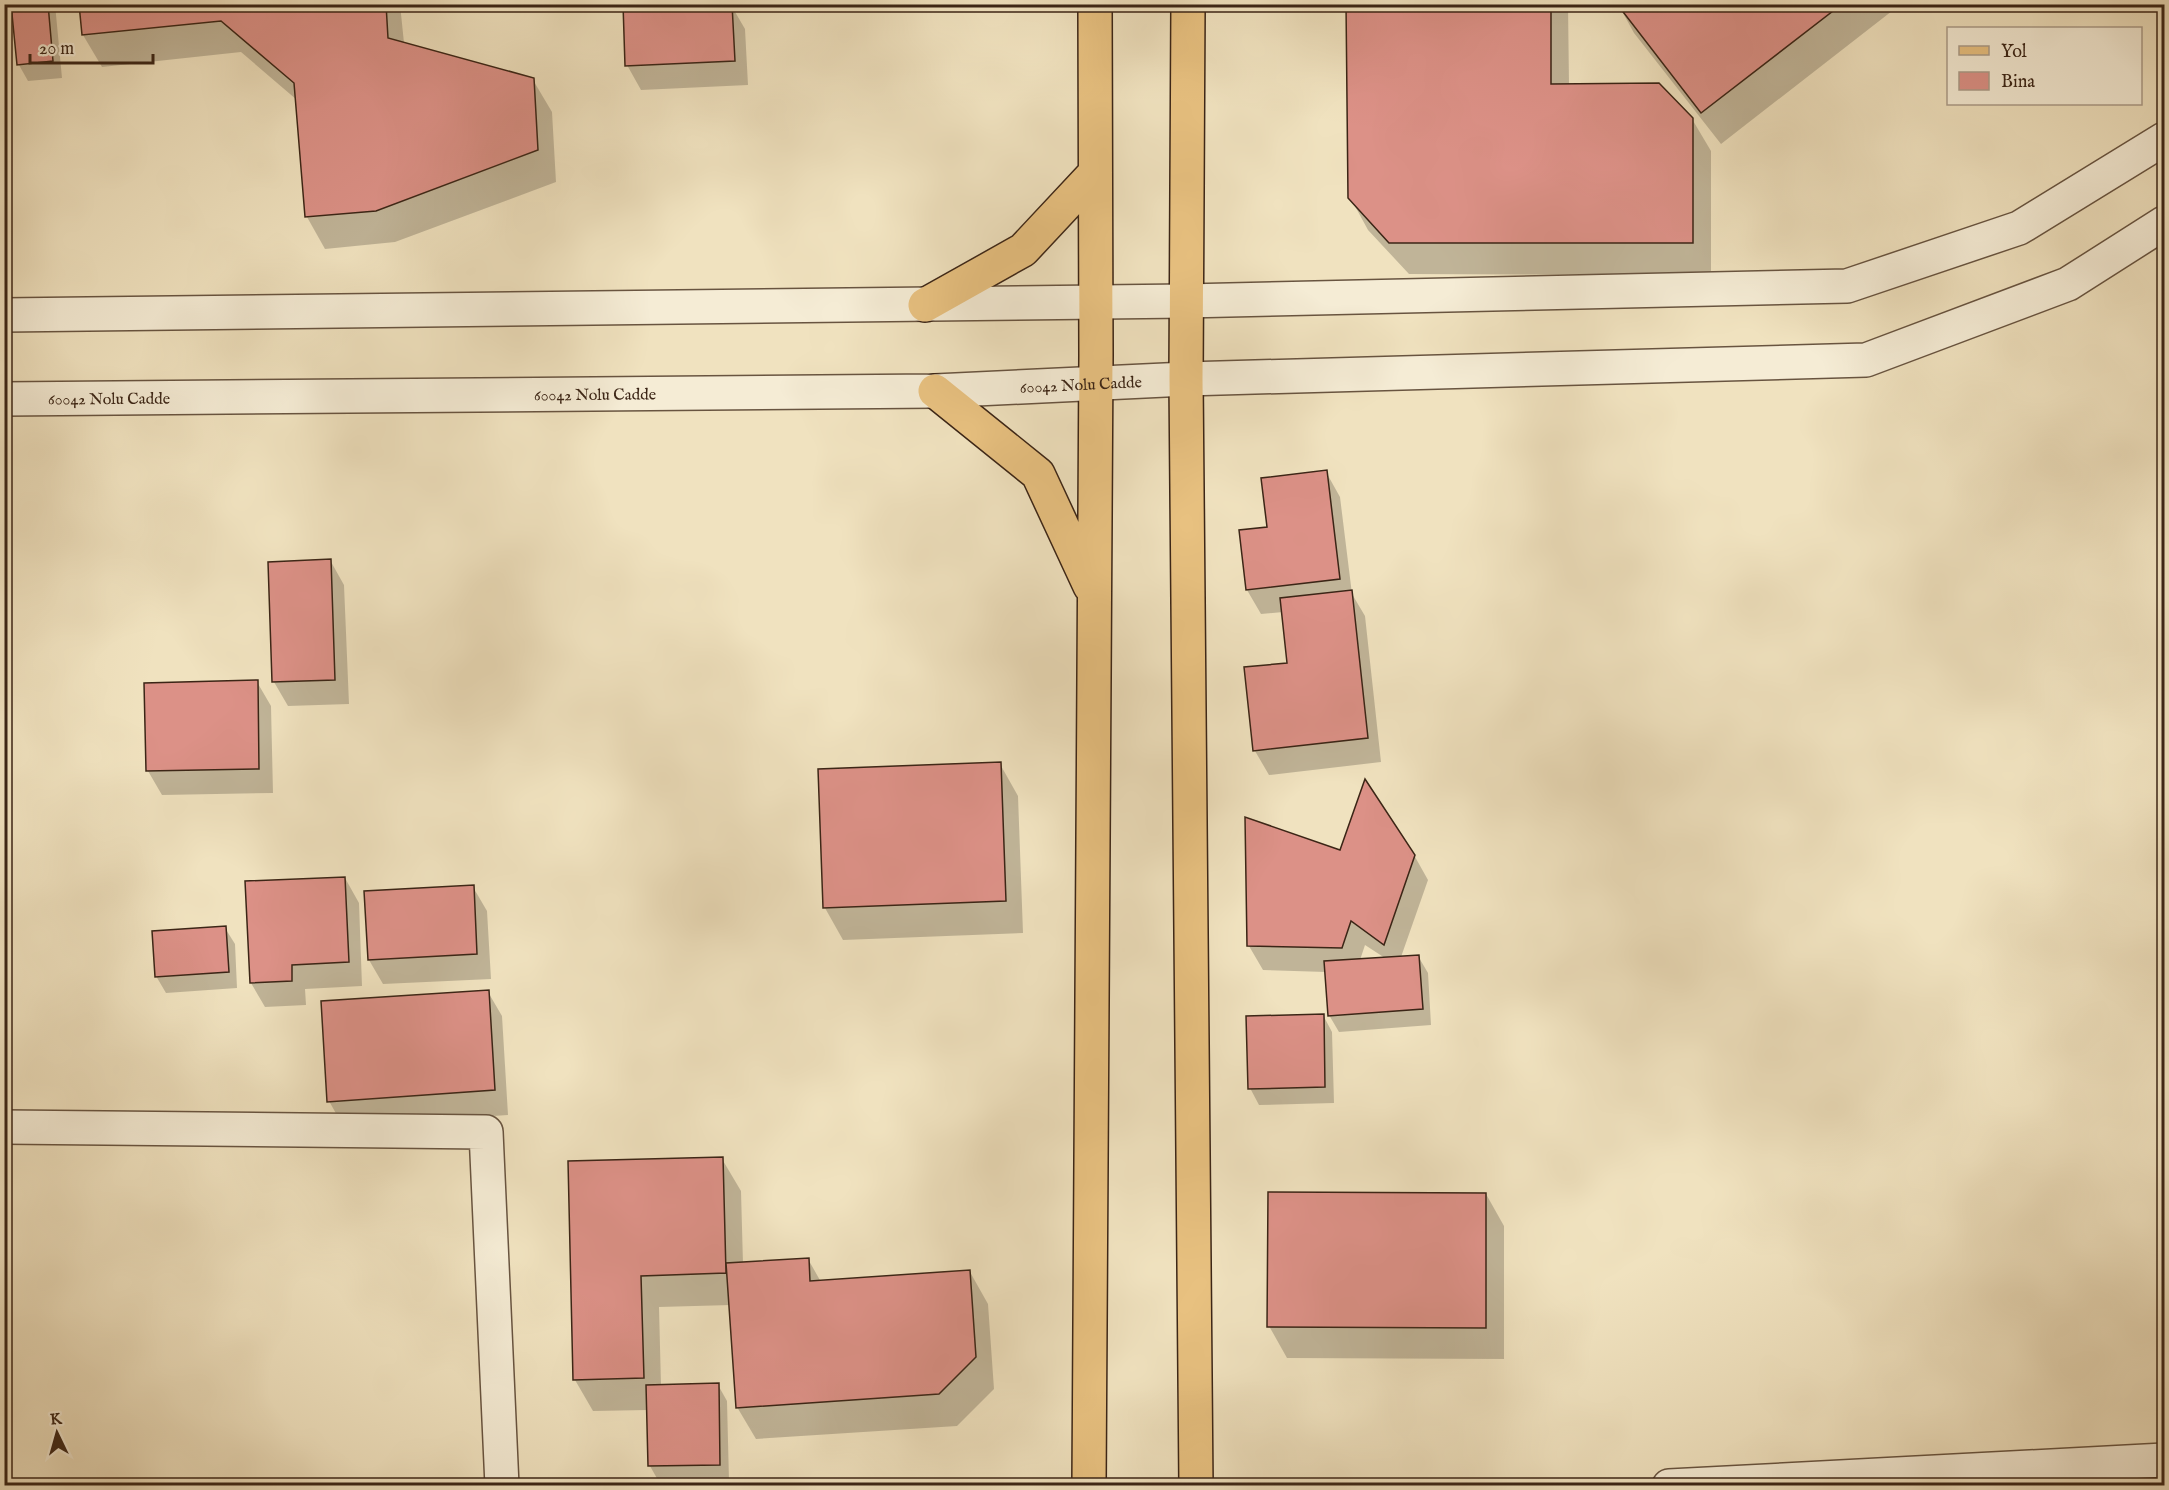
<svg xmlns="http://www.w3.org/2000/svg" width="2169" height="1490" font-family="'IM FELL English',serif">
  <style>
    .shadow { fill: #0003; fill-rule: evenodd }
    .building { fill: #dc9187; stroke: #3b2516; stroke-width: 1.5 }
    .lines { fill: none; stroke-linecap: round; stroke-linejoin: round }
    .minor-casing { stroke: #685440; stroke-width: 36 }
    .major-casing { stroke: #3b2516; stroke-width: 36 }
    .minor { stroke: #f5ecd5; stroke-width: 33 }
    .major { stroke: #e8c180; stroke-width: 33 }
    .labels { text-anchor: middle; stroke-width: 4.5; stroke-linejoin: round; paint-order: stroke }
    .street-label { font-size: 16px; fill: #3b2516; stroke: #f5ecd5 }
  </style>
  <rect width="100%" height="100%" fill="#f0e2bf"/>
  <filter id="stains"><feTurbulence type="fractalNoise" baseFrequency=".00333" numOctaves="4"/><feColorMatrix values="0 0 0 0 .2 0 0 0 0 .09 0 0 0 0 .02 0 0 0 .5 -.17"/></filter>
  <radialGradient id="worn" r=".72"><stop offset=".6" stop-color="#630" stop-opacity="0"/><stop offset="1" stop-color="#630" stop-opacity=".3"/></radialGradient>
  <path class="shadow" d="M13,4H55L62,78L28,81L19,65Z
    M80,4H400L404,43L533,80L552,112L556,182L395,242L325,249L307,217L297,100L241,52L102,67L83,35Z
    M1348,4H1568L1569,85L1692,119L1711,151V275L1409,274L1368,230L1350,197Z
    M1618,4H1901L1721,144L1634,33Z
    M731,5L745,29L748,85L641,90L627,65Z
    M1326,472L1340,497L1352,594L1365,616L1381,762L1269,775L1255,751L1289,664L1283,612L1261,614L1247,590L1268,528Z
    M330,560L344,585L349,704L288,706L274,682Z
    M257,682L271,706L273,793L162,795L148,771Z
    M1000,764L1018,796L1023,933L843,940L825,908L820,771Z
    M1341,852L1414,855L1428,880L1401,957L1418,956L1428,973L1431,1025L1339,1032L1329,1015L1326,972L1263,970L1249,946ZM1365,945L1385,958L1360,960Z
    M345,878L359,903L362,986L305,989L306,1005L265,1007L251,983Z
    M473,887L487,911L491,979L383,984L369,960Z
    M225,928L235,944L237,988L166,993L156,976Z
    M488,992L502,1016L508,1115L343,1126L329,1101Z
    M1323,1015L1332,1032L1334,1103L1259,1105L1250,1088Z
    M722,1159L741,1191L743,1264L808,1259L821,1282L970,1272L988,1304L994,1389L957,1426L756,1439L737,1407L731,1305L659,1307L661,1386L718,1385L727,1401L729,1481L659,1482L650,1466L648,1410L593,1411L575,1380L570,1163Z
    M1486,1194L1504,1226V1359L1287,1358L1269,1326Z"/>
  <path class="building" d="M11,4H48L53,61L17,65Z
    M79,4H386L388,38L534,78L538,150L376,211L305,217L294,83L221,21L82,35Z
    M623,4H732L735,61L625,66Z
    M1346,4H1551V84L1659,83L1693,118V243H1389L1348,198Z
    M1617,4H1842L1701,113Z
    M1327,470L1340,579L1246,590L1239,530L1267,527L1261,478Z
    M331,559L335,680L272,682L268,562Z
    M1352,590L1368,738L1253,751L1244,667L1287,663L1280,598Z
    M258,680L259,769L146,771L144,683Z
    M1001,762L1006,901L823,908L818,769Z
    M1365,779L1415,855L1384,945L1351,921L1342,948L1247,946L1245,817L1340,850Z
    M345,877L349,962L292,965V981L250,983L245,881Z
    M474,885L477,954L368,960L364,891Z
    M226,926L229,972L155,977L152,931Z
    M1419,955L1423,1009L1328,1016L1324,961Z
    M489,990L495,1090L327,1102L321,1001Z
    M1324,1014L1325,1087L1248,1089L1246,1016Z
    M723,1157L726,1273L641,1276L644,1378L573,1380L568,1161Z
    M1268,1192L1486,1193V1328L1267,1327Z
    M809,1258L810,1281L970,1270L976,1357L939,1394L736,1408L726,1263Z
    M719,1383L720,1465L648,1466L646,1385Z"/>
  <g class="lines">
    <g class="minor-casing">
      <g id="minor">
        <path d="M4,315L1186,301L1847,286L2019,228L2164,139"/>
        <path id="s1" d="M4,399L935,391L1186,379L1866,360L2068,284L2164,223"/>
        <path d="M4,1127L486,1132L502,1486"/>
        <path d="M1669,1486L2164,1460"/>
      </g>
    </g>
    <g class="major-casing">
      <path id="major" d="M1188,4L1186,379L1196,1486
        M925,305L1023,250L1095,173
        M935,391L1038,474L1090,586
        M1089,1486L1096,355L1095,4"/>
    </g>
    <use href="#minor" class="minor"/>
    <use href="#major" class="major"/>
  </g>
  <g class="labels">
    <g class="street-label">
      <text dy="6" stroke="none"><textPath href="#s1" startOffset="1077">60042 Nolu Cadde</textPath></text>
      <text dy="6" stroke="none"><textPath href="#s1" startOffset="591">60042 Nolu Cadde</textPath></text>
      <text dy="6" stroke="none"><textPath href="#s1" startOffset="105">60042 Nolu Cadde</textPath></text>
    </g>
  </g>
  <rect width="2169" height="1490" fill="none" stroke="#f0e2bf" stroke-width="24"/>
  <rect x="6" y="6" width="2157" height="1478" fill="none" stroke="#3b2516" stroke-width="3"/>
  <rect x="12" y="12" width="2145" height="1466" fill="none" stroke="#3b2516" stroke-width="1.5"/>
  <rect x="1947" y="27" width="195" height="78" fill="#f5ecd5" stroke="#ab9c89" stroke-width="1.5"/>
  <rect x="1959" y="46" width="30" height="9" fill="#e8c180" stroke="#ab9c89" stroke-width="1.5"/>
  <text x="2001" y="57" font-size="18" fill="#3b2516">Yol</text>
  <rect x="1959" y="72" width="30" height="18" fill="#dc9187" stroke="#ab9c89" stroke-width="1.5"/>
  <text x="2001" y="87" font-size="18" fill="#3b2516">Bina</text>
  <g transform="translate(57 1433) rotate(355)" stroke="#f5ecd5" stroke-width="4.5" paint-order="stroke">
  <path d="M0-4.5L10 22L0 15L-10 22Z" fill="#3b2516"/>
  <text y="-9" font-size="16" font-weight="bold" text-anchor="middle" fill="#3b2516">K</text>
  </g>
  <path d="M30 54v9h123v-9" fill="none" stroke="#3b2516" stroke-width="3"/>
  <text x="39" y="54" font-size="18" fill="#3b2516" stroke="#f5ecd5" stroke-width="4.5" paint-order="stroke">20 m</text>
  <rect width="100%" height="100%" filter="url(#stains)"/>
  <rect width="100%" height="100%" fill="url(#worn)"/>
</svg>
